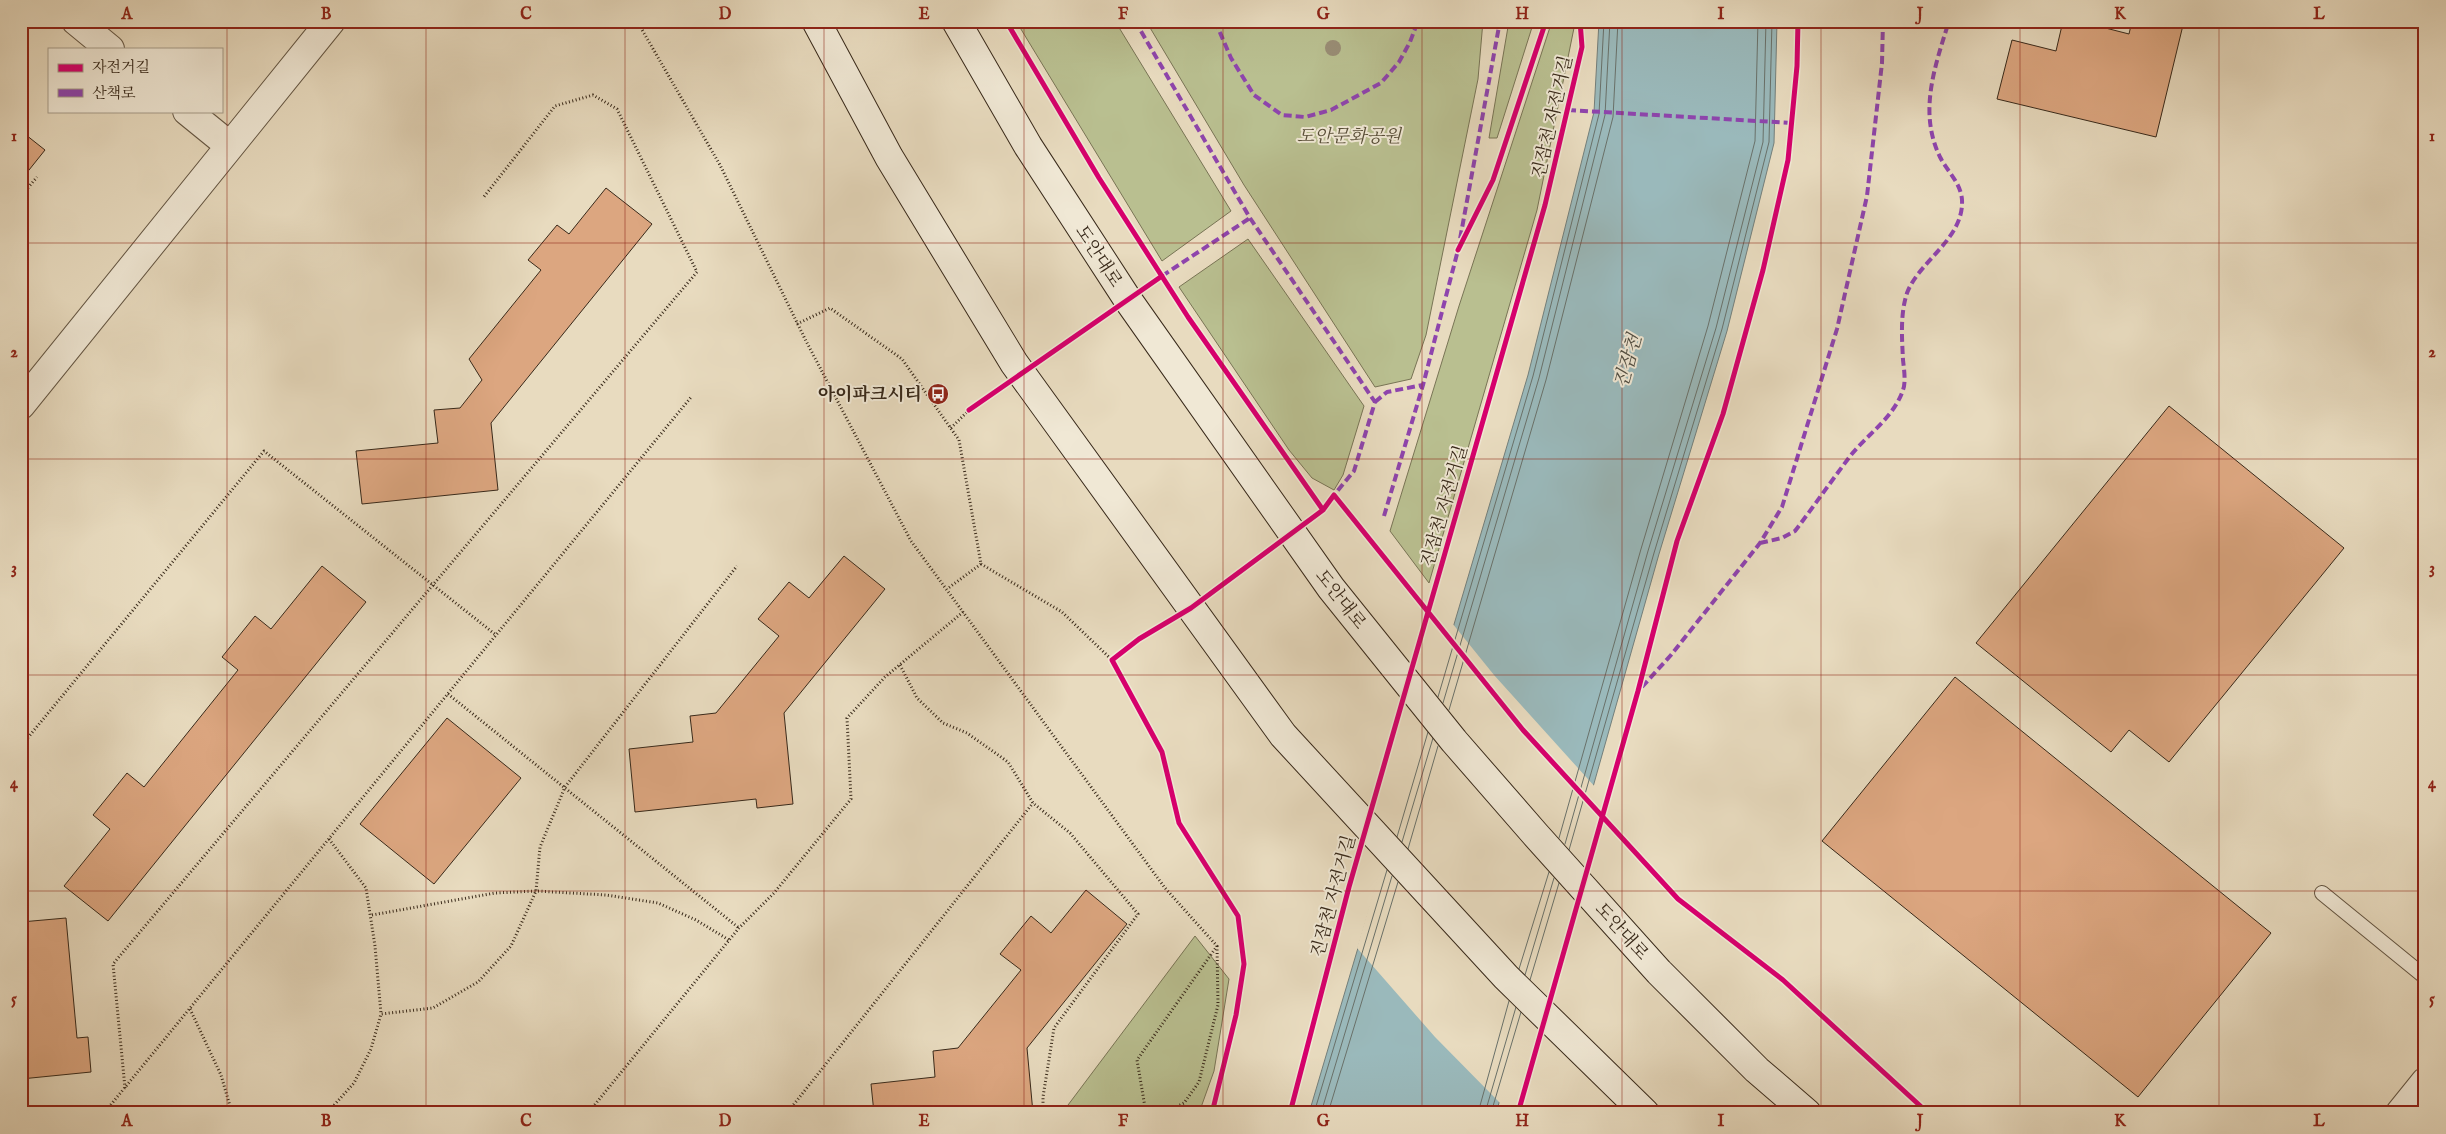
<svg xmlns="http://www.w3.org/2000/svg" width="2446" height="1134" font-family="'IM FELL English','Noto Serif KR',serif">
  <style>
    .green { fill: #b9bf90; stroke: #787455 }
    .water { fill: #9ab9bb; stroke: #737f7b }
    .pier { fill: #e8dbbf }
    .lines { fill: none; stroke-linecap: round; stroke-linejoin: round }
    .shore { stroke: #69716a; stroke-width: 1 }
    .building { fill: #dca680; stroke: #38291a }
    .service-casing { stroke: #645643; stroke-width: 16 }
    .minor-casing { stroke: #645643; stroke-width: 30 }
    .tertiary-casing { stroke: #645643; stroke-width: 30 }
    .secondary-casing { stroke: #38291a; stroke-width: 30 }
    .path { stroke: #38291a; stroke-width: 3; stroke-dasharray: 1 2.5; stroke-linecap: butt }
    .service { stroke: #f0e8d5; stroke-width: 14 }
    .minor { stroke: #f0e8d5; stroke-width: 28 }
    .tertiary { stroke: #f0e8d5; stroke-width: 28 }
    .secondary { stroke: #f0e8d5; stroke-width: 28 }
    .quiet { stroke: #8e44ad; stroke-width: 4; stroke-dasharray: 8 4; stroke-linecap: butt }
    .cycleway-casing { stroke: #f0e8d5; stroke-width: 8 }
    .cycleway { stroke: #d6006c; stroke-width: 5 }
    .tree { fill: #998d75 }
    .grid { fill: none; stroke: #8f2418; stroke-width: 1; stroke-opacity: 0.55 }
    .labels { text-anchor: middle; stroke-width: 4; stroke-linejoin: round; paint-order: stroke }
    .street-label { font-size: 18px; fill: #38291a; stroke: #f0e8d5 }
    .park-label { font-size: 18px; font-style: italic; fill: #584e38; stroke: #f0e8d5 }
    .poi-label { font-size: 18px; font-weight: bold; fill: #38291a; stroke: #f0e8d5; text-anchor: end }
    .water-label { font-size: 19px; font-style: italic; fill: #504d42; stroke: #f0e8d5 }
    .neatline { fill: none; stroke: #8f2418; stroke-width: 2 }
    .grid-label { font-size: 16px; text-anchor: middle; font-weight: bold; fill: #8f2418 }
  </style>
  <rect width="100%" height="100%" fill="#e8dbbf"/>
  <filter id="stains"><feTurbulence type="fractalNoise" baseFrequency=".004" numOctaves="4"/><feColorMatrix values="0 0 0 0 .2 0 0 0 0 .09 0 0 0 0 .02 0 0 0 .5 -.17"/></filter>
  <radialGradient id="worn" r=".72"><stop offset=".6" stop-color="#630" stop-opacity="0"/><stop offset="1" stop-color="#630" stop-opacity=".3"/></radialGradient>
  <path class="green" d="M1016,21H1115L1231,211L1162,261Z
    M1146,21H1483L1478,79L1426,335L1411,379L1375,387L1244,185Z
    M1509,21H1534L1497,138H1489Z
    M1552,21H1575V23L1537,210L1429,583L1390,531L1459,306Z
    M1248,239L1364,406L1343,475L1334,490L1312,478L1289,450L1179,287Z
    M1195,936L1229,979L1214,1071L1199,1113H1062Z"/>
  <path class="water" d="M1599,21H1777L1774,143L1727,331L1659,554L1591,794L1496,1113H1309L1528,375L1594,112Z"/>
  <path class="pier" d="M1452,623L1494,675L1596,788L1501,1104L1435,1037L1357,948Z"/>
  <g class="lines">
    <path class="shore" d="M1438,697L1533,376L1599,114L1604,21
      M1443,703L1539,378L1605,115L1610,21
      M1449,710L1546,380L1613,117L1618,21
      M1397,837L1428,732
      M1559,838L1641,549L1708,326L1755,141L1758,21
      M1402,842L1433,738
      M1565,844L1648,551L1716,328L1763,142L1766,21
      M1408,849L1438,746
      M1569,850L1654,553L1722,329L1769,142L1772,21
      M1519,969L1549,872
      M1525,975L1554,878
      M1530,980L1559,883
      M1314,1113L1387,870
      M1321,1113L1392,876
      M1328,1113L1398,882
      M1478,1113L1509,1001
      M1485,1113L1516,1007
      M1491,1113L1521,1012"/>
  </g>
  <path class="building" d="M2063,21H2078L2129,34L2132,21H2184L2156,137L1997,99L2012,40L2056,51Z
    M21,131L45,150L21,180Z
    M606,188L652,224L491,423L498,490L362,504L356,451L438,443L434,410L460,408L482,380L469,359L541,270L528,260L557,225L569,234Z
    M2169,406L2344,548L2169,762L2129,730L2111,752L1976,643Z
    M844,556L885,589L784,713L793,804L757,808L756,799L635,812L629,749L693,742L690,716L716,713L779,636L758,619L789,582L809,598Z
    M322,566L366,602L108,921L64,886L110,829L93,815L127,773L144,787L238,670L222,657L255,616L271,629Z
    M1955,677L2271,933L2138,1097L1822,841Z
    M447,718L521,778L434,884L360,824Z
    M1086,890L1127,924L1027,1048L1033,1113H874L871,1084L935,1077L933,1051L958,1048L1021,970L1000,954L1031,916L1051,933Z
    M66,918L77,1038L88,1037L91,1072L21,1079V922Z"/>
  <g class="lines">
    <g class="service-casing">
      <path id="service" d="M2322,893L2425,977"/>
    </g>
    <g class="minor-casing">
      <path id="minor" d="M76,21L110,49
        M187,111L230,146
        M21,405L331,21"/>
    </g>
    <g class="tertiary-casing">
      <path id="tertiary" d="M2400,1113L2425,1082"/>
    </g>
    <g class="secondary-casing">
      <path id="secondary" d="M816,21L889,157L1014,363L1283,735L1506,977L1645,1113
        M956,21L1028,146L1128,300L1331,588L1454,741L1535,834L1659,972L1757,1070L1807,1113"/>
    </g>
    <path class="path" d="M637,21L720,165L806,341L911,541L1165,888L1217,946L1137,1060L1146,1113
      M21,196L37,177
      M797,324L830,308L902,359L959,440L981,564L947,589
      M951,428L969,410
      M981,564L1062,612L1112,660
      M900,665L917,698L943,723L967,733L1008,762L1033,803L1070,833L1138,914L1054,1028L1043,1097V1113
      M448,694L739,928
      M21,746L264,451L496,635
      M329,839L366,888L375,946L381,1014
      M372,915L495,893L536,891L606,895L658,903L696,920L729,940
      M190,1009L221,1075L232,1113
      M125,1088L113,964L697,272L617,109L593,95L555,106L483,198
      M104,1113L692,396
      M327,1113L354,1083L371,1049L381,1014L433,1008L478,982L511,946L536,891L540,847L565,787L737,566
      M588,1113L739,928L774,893L851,799L847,718L885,677L963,612
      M787,1113L1033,803
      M1164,1113L1184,1103L1199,1082L1218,1005L1217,946"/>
    <use href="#service" class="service"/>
    <use href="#minor" class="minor"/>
    <use href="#tertiary" class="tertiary"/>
    <use href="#secondary" class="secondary"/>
    <path class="quiet" d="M1135,21L1250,218L1375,402L1354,471L1334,495
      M1215,21L1231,58L1254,95L1282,115L1305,117L1331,110L1381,83L1399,62L1410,42L1418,21
      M1568,110L1792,123
      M1162,276L1250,218
      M1375,402L1387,392L1423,385
      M1384,516L1423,385L1458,250L1500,21
      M1760,543L1782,538L1795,531C1814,506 1832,480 1851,455C1868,434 1894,417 1903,390C1906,382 1904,369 1903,360C1902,339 1900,314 1907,293C1919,261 1964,239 1962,200C1961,183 1947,171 1940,157C1918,112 1935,66 1949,21
      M1642,687L1671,655L1760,543L1782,507L1837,329L1867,196L1882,63L1883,21"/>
    <g class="cycleway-casing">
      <path id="cycleway" d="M1006,21L1099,178L1188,317L1323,510
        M1458,250L1493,180L1546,21
        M969,410L1162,276
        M1212,1113L1236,1015L1244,964L1238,916L1179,823L1162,752L1112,660L1139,639L1191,608L1323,510L1334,495L1523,730L1678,899L1783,980L1928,1113
        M1290,1113L1349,887L1545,205L1582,47L1580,21
        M1518,1113L1638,691L1677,541L1723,414L1763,270L1788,160L1797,66L1798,21"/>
    </g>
    <use href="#cycleway" class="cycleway"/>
  </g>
  <circle class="tree" cx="1333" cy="48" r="8"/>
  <path class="grid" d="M227,21V1113M426,21V1113M625,21V1113M824,21V1113M1024,21V1113M1223,21V1113M1422,21V1113M1622,21V1113M1821,21V1113M2020,21V1113M2219,21V1113M21,243H2425M21,459H2425M21,675H2425M21,891H2425"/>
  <defs>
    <g id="bus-disc" transform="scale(1.125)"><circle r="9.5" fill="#8f2418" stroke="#f0e8d5"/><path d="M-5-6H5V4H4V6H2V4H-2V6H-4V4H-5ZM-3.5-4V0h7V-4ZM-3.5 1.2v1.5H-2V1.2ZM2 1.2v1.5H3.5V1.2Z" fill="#fff"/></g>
  </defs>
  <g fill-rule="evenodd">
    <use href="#bus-disc" x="938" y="394"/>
  </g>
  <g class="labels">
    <g class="street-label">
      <text transform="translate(1552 117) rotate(-77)" y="6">진잠천 자전거길</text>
      <text transform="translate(1099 256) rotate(57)" y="6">도안대로</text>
      <text transform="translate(1444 506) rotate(-74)" y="6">진잠천 자전거길</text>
      <text transform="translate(1341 599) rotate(52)" y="6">도안대로</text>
      <text transform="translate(1333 896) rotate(-75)" y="6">진잠천 자전거길</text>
      <text transform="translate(1622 931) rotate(48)" y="6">도안대로</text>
    </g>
    <g class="park-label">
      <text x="1349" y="142">도안문화공원</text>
    </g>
    <g class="poi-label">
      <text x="922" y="400">아이파크시티</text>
    </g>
    <g class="water-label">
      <text transform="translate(1627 361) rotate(-74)" y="7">진잠천</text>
    </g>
  </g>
  <rect width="2446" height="1134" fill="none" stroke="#e8dbbf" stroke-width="55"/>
  <rect x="48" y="48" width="175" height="65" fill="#f0e8d5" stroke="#a69c8a"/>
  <rect x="58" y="64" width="25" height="8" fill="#d6006c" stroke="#a69c8a"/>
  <text x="92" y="72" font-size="15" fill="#38291a">자전거길</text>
  <rect x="58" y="89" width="25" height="8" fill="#8e44ad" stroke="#a69c8a"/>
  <text x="92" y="98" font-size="15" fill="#38291a">산책로</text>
  <rect x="28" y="28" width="2390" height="1078" class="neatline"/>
  <g class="grid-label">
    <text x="127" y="19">A</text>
    <text x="326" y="19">B</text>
    <text x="526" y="19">C</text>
    <text x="725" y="19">D</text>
    <text x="924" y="19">E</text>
    <text x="1123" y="19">F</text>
    <text x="1323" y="19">G</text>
    <text x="1522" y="19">H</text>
    <text x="1721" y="19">I</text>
    <text x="1920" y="19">J</text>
    <text x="2120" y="19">K</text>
    <text x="2319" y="19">L</text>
    <text x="14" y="141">1</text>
    <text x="2432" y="141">1</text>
    <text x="14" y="357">2</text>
    <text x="2432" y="357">2</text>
    <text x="14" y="573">3</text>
    <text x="2432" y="573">3</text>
    <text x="14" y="788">4</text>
    <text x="2432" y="788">4</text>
    <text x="14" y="1004">5</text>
    <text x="2432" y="1004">5</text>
    <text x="127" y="1126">A</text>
    <text x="326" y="1126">B</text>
    <text x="526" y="1126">C</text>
    <text x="725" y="1126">D</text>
    <text x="924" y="1126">E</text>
    <text x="1123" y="1126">F</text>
    <text x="1323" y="1126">G</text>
    <text x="1522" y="1126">H</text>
    <text x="1721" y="1126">I</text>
    <text x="1920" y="1126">J</text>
    <text x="2120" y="1126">K</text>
    <text x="2319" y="1126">L</text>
  </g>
  <rect width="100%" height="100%" filter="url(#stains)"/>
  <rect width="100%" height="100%" fill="url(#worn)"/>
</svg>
